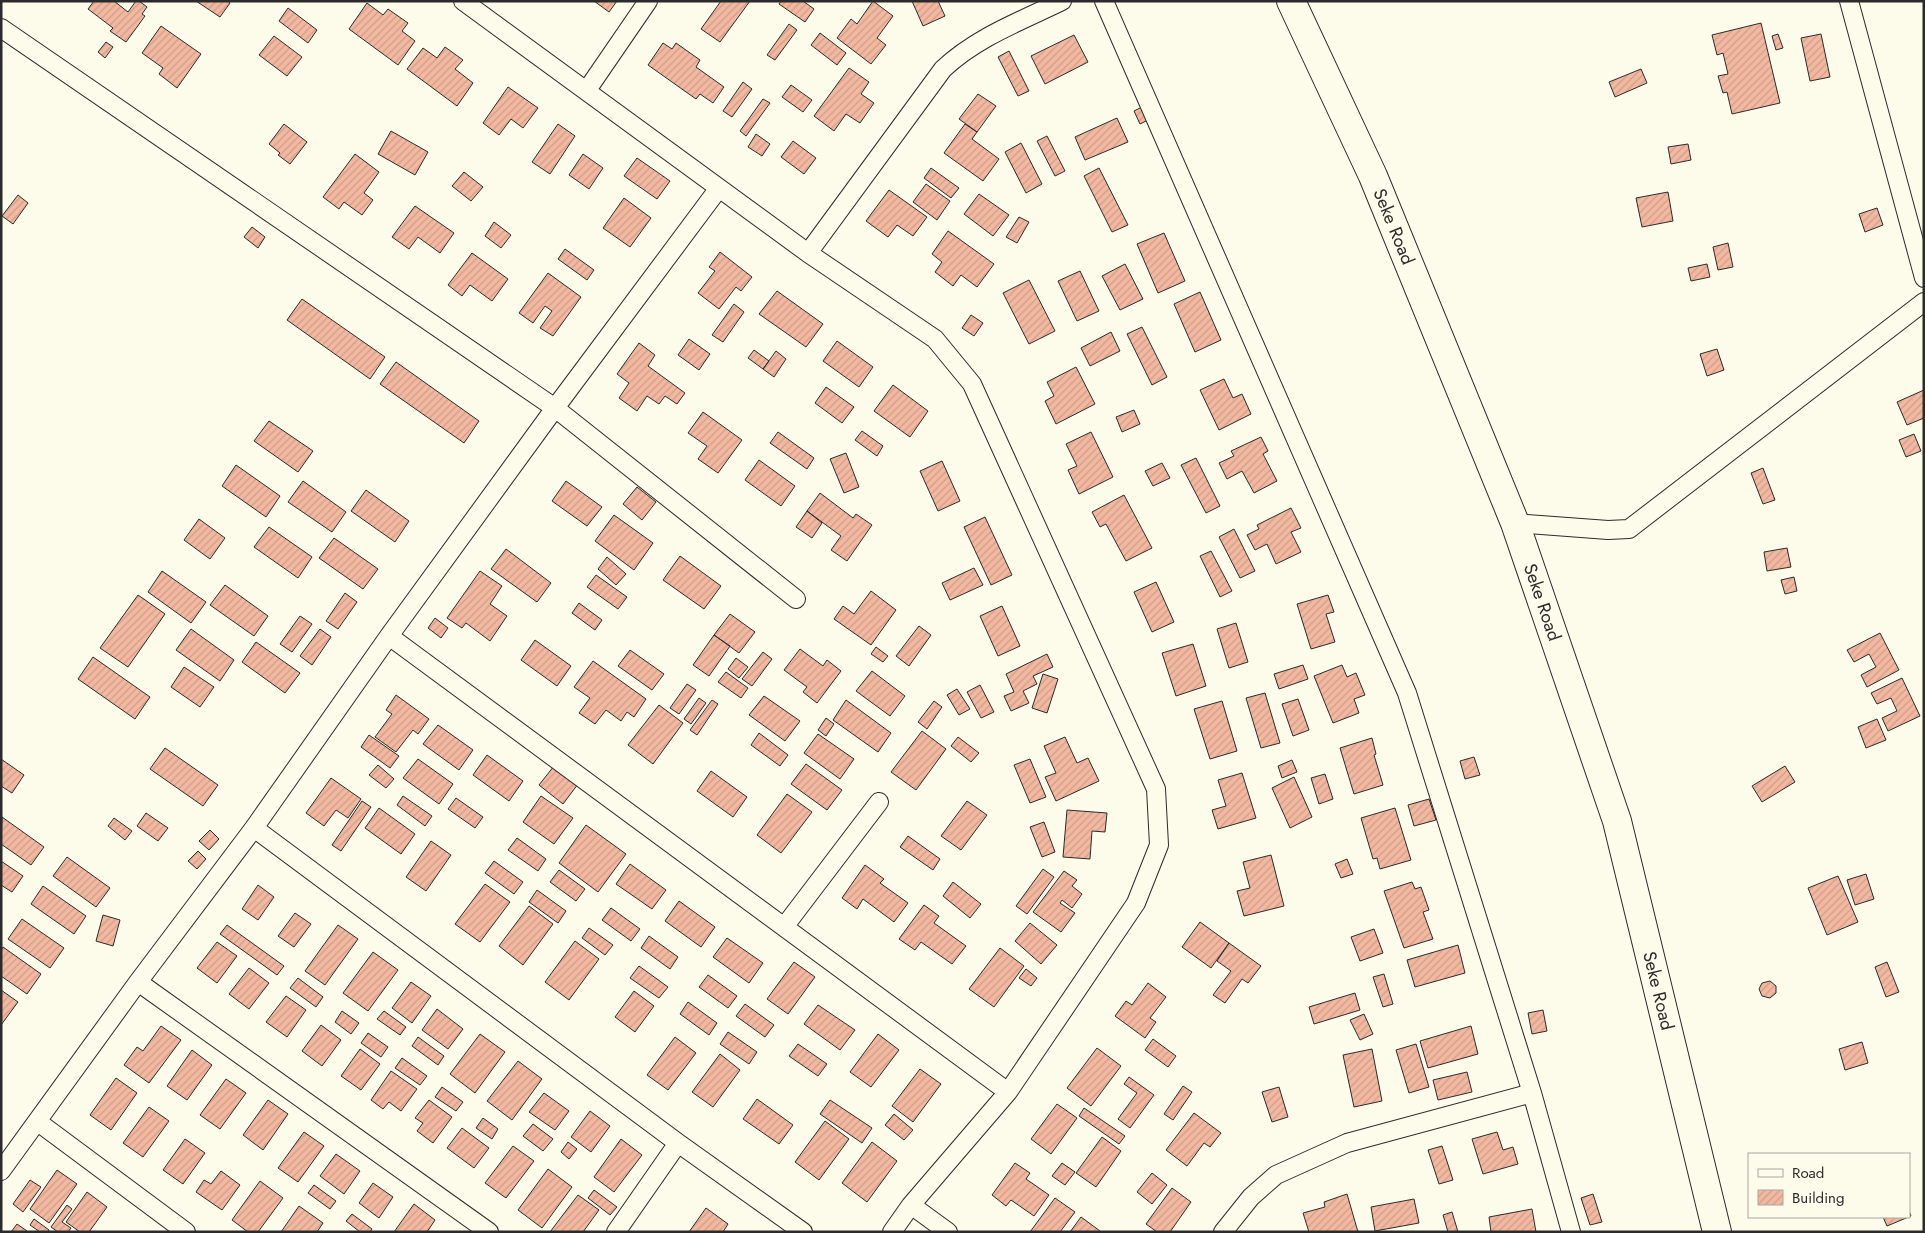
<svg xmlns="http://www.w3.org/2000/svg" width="1925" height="1233" font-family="Jost,sans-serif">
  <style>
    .building { fill: url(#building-hatch); stroke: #2b2b2b }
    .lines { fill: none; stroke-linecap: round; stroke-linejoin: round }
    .minor-casing { stroke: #2b2b2b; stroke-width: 20 }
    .primary-casing { stroke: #2b2b2b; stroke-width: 30 }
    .minor { stroke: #fdfbea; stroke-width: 18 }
    .primary { stroke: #fdfbea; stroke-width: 28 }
    .labels { text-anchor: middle; stroke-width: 4; stroke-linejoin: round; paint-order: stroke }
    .street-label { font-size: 18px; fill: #2b2b2b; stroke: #fdfbea }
  </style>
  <defs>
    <pattern id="building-hatch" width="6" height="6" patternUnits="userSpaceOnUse" patternTransform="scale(1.25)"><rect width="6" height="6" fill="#f2b8a0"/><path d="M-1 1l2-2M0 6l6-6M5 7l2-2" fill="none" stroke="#d09e8a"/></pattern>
  </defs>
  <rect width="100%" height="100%" fill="#fdfbea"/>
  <path class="building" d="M94,1H114L128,12L136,1H139L147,7L142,14L145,16L126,42L110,31L113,28L88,9Z
    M196,1H228L230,3L220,17Z
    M594,1H617L609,12Z
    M721,1H750L720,42L701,29Z
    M781,1H803L814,9L805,22L779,4Z
    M873,1L893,16L877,38L886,45L871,64L837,38L851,19L857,24Z
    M912,1H938L945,16L923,26Z
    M367,3L383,15L388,9L408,23L402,31L415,41L398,65L349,29Z
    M288,8L317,30L308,43L279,21Z
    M1761,23L1780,103L1732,114L1727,92L1723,93L1718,76L1728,74L1723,53L1717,55L1712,35Z
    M789,24L797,30L775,60L767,55Z
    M161,26L201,54L177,88L159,74L163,68L142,53Z
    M820,33L846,53L837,65L811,45Z
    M1778,34L1783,48L1776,50L1772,36Z
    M1821,34L1830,77L1810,81L1801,38Z
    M1074,35L1088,62L1045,84L1031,56Z
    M274,36L302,57L287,76L259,55Z
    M106,42L113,47L105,58L98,52Z
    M663,43L672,49L676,43L700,60L696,67L724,87L713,103L700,94L696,99L648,65Z
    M445,47L463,60L455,69L473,83L457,106L407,69L423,48L437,58Z
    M1009,51L1029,91L1018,96L998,57Z
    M849,68L869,82L861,94L874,103L860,123L846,114L834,131L814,116Z
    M1641,69L1647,83L1615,97L1609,82Z
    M743,82L752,89L732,117L723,111Z
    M791,85L812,100L803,112L782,97Z
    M508,87L538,108L523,128L511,119L499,135L483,123Z
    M978,94L996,106L977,132L959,119Z
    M763,99L770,103L746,136L740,131Z
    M1146,105L1152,118L1140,124L1134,111Z
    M1117,118L1128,142L1085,160L1075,137Z
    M284,124L307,142L290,164L278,155L280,153L269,144Z
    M558,124L575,136L550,174L532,162Z
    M965,124L977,132L972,139L999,159L983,181L944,153Z
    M391,131L428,152L415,175L378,154Z
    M756,134L770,144L762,156L748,147Z
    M1047,136L1065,171L1055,176L1037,141Z
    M793,141L816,158L804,174L781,157Z
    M1021,143L1042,184L1026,193L1005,152Z
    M1688,144L1691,160L1671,164L1668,147Z
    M355,154L379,172L364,193L373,200L362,215L344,202L339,209L323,197Z
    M583,154L603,168L589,189L569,175Z
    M637,158L670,181L657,199L624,176Z
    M931,168L959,188L951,198L924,178Z
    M1099,168L1128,225L1112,232L1084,176Z
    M464,172L483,187L471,201L452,186Z
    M926,184L950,201L937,220L913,202Z
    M889,190L927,217L913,236L897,225L888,237L866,221Z
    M1668,192L1673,221L1642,227L1636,198Z
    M979,194L1009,215L993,236L964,214Z
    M18,195L28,203L13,224L2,216Z
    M624,198L651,218L630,247L603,228Z
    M415,206L454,233L440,253L418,237L409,249L392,237Z
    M1877,208L1883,225L1865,232L1859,214Z
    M1019,217L1029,222L1017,243L1006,237Z
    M494,222L511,235L501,248L485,236Z
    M252,227L265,237L258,248L244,237Z
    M948,231L994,264L977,287L961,275L953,286L935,272L942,262L932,254Z
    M1164,233L1185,281L1158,293L1137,244Z
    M1728,243L1733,267L1718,270L1713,247Z
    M565,249L594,270L587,280L558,259Z
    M720,252L752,277L741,291L736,287L719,309L698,293L715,271L709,267Z
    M472,253L508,279L492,301L470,285L462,296L448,285Z
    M1125,264L1143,299L1120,310L1102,276Z
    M1707,264L1710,277L1691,281L1688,268Z
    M1080,271L1099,311L1077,321L1058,281Z
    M548,273L581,297L553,336L540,328L552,311L545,306L533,323L519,313Z
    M1029,280L1055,331L1029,344L1003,293Z
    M777,291L823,324L806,347L759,314Z
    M1200,292L1221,340L1195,352L1174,304Z
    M302,299L385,357L370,379L287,320Z
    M734,304L744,312L723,342L712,335Z
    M971,315L983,323L974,336L962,328Z
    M1142,327L1167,377L1152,385L1127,334Z
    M1111,332L1120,351L1090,366L1081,348Z
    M689,339L710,354L699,370L678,355Z
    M837,341L873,367L859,387L823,361Z
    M639,343L655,355L648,366L685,393L677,404L665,396L659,404L647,396L637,411L619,398L629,383L617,374Z
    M1717,349L1724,370L1707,376L1700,354Z
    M754,350L769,361L763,369L748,358Z
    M776,351L786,359L774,377L763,369Z
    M396,362L479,421L464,443L380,384Z
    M1076,367L1095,404L1056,424L1045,401L1054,396L1047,382Z
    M1224,379L1233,398L1242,394L1251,414L1219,430L1200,390Z
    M893,385L928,411L910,437L874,411Z
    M826,387L854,407L842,423L815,403Z
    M1924,390V418L1907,425L1897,402Z
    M1134,410L1140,424L1122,432L1116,417Z
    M703,412L742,440L718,473L698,459L707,446L688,433Z
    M269,421L313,451L298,472L254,441Z
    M862,431L883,446L877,456L855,440Z
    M778,432L814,458L807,469L770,443Z
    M1091,432L1113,477L1079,494L1068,470L1077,466L1066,444Z
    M1914,434L1921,451L1906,457L1899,440Z
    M1261,437L1268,451L1263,454L1277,481L1254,493L1242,471L1227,479L1219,463L1234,456L1231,451Z
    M846,453L859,487L844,493L830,459Z
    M1196,458L1220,506L1206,513L1181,465Z
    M759,460L795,486L781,506L745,480Z
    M942,461L960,501L938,511L920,471Z
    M1162,463L1170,478L1153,486L1145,471Z
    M236,465L280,496L266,517L222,486Z
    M1763,468L1775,500L1763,504L1751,473Z
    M303,481L346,512L332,532L288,502Z
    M566,481L602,507L587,526L552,501Z
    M637,487L656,502L642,520L623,504Z
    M366,490L409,521L395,542L351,511Z
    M820,493L853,518L856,514L872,525L847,561L831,550L841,536L807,511Z
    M1124,495L1152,548L1126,561L1106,524L1100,527L1092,512Z
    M1291,508L1301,528L1291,532L1301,552L1276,564L1267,544L1255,550L1247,535L1259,529L1257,525Z
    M807,511L822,523L812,538L796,527Z
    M614,515L653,543L634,570L595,541Z
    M985,517L1012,575L991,585L964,527Z
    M199,519L225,538L210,559L184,540Z
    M269,527L312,557L298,578L254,547Z
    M1234,529L1255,571L1240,578L1219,537Z
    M334,538L378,569L363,589L319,558Z
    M1787,548L1791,567L1767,571L1764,552Z
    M506,549L551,583L537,602L491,569Z
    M1211,551L1232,591L1220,597L1200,556Z
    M680,556L721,586L704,609L663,580Z
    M607,557L626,574L616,585L598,569Z
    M974,568L983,585L950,600L942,583Z
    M162,571L206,602L191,623L148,592Z
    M480,571L502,586L490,604L507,616L490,641L466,623L462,628L447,618Z
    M596,575L627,597L618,609L587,587Z
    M1794,577L1797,591L1785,594L1781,580Z
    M1156,582L1174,622L1152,632L1134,592Z
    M225,585L268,616L254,636L210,605Z
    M871,591L896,610L871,645L834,619L843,606L854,614Z
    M345,593L357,602L338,629L326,621Z
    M138,595L165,614L128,667L100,648Z
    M1328,595L1334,612L1326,614L1335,642L1311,649L1297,604Z
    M579,603L602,620L595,630L572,613Z
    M1002,606L1020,646L998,656L980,616Z
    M730,614L755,632L739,653L714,635Z
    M300,616L312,624L292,652L280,644Z
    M435,618L448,628L441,638L428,628Z
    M1236,623L1248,662L1229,668L1217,629Z
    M919,626L931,635L909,666L896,656Z
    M191,629L234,660L220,681L176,650Z
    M320,629L331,637L312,665L300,656Z
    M1880,633L1899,670L1867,687L1861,675L1876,667L1869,654L1854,662L1847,650Z
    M714,635L730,646L709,676L693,665Z
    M535,640L571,666L557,686L521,660Z
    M256,642L300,673L285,693L242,662Z
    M1193,644L1206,686L1176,696L1162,653Z
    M876,647L888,656L883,662L871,654Z
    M800,649L823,666L827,660L841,671L817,703L803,692L807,687L784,670Z
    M630,650L664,674L652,690L618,666Z
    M763,652L772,659L752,686L742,679Z
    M1047,654L1053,667L1033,676L1037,684L1023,691L1029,703L1011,711L1004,696L1014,692L1006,674Z
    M93,657L150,697L135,719L78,679Z
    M736,658L748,667L739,678L728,669Z
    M593,661L646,699L634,717L627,712L621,721L606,710L595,724L579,713L590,698L574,687Z
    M1303,665L1308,679L1279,689L1274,674Z
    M1342,665L1347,677L1356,673L1365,695L1354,699L1359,713L1333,723L1314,676Z
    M184,667L214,687L200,707L171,687Z
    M872,671L905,696L890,716L856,691Z
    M726,672L748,688L741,698L718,682Z
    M1043,674L1058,679L1047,713L1032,708Z
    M1902,678L1920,716L1888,731L1882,718L1897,711L1891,698L1877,704L1871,693Z
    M687,684L696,690L679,714L670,708Z
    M980,685L994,712L981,718L967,692Z
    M957,689L970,709L959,715L947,695Z
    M1265,693L1280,743L1261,748L1246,698Z
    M396,695L429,719L418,734L413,730L396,752L375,737L392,714L386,710Z
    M764,696L800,721L785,741L749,715Z
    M699,698L706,703L691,724L684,719Z
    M1298,699L1309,730L1293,736L1282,704Z
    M712,700L718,704L697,735L690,730Z
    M846,700L891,733L878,752L833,720Z
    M934,701L942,707L927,729L918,722Z
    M1222,701L1237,751L1210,759L1194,709Z
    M659,705L683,723L653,764L628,745Z
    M826,718L834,724L826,736L818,730Z
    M1877,719L1886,740L1866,748L1858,727Z
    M438,725L473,750L459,770L423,744Z
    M922,731L946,749L916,790L891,772Z
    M759,733L788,755L780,766L751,745Z
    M818,734L854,759L840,779L804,753Z
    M369,735L399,756L390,768L361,747Z
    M958,737L979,753L971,762L951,746Z
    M1065,737L1077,763L1088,758L1099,781L1056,801L1045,777L1056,773L1044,746Z
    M1372,738L1376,754L1374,755L1383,785L1354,794L1340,748Z
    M165,748L218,785L203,806L150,769Z
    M487,755L523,781L509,801L473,775Z
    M1474,757L1480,775L1465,779L1460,761Z
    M1,759L24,775L12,793L1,786Z
    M418,759L453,784L439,804L403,778Z
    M1030,759L1046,797L1030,803L1014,765Z
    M1292,760L1297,772L1282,778L1278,766Z
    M806,764L842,790L827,810L791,784Z
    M378,765L394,779L386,788L369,775Z
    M554,766L578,784L563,804L539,785Z
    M1785,766L1795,782L1762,802L1752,786Z
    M711,771L747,797L733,817L697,791Z
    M1242,773L1256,818L1218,829L1212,810L1226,806L1218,780Z
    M1325,774L1333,799L1319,804L1311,778Z
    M1294,777L1312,817L1290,828L1272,788Z
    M331,778L361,799L348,818L336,810L324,826L306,813Z
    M787,794L812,812L781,853L757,835Z
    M403,796L432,816L425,826L397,805Z
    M541,796L573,818L554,844L523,822Z
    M456,798L483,817L475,828L448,809Z
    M1429,799L1436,820L1414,826L1408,805Z
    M362,801L371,807L341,851L332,845Z
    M967,801L987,815L961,850L941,836Z
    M379,808L415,834L401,854L365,828Z
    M1395,808L1411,860L1380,869L1377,858L1373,859L1361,818Z
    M1067,810L1107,813L1105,832L1092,831L1090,859L1063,857Z
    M146,813L168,828L158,841L137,826Z
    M2,817L44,847L31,865L1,844Z
    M114,818L132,831L125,840L108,826Z
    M1044,822L1055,852L1042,857L1030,827Z
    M586,825L626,854L598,892L559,863Z
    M210,830L219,839L209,850L199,841Z
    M908,836L940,859L933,870L900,847Z
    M517,838L546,859L538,871L508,850Z
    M431,841L451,855L426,891L406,877Z
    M198,851L206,859L197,869L188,861Z
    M1271,855L1284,906L1244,916L1237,891L1250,888L1243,862Z
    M67,857L110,888L96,907L53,876Z
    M1347,859L1353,874L1341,878L1335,864Z
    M1,861L23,876L12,892L1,885Z
    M494,861L523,882L514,894L485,873Z
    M630,864L666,890L652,909L616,884Z
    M865,865L884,879L880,883L908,903L894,922L863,899L857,909L842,898Z
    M1043,869L1054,877L1027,914L1016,906Z
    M559,870L585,889L576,901L550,882Z
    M1064,871L1077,880L1072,886L1082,894L1072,908L1062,900L1060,903L1075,913L1061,932L1033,912Z
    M1866,874L1874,899L1855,905L1847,880Z
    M1838,876L1858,922L1827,935L1808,888Z
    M953,882L981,904L970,918L943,896Z
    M1412,882L1415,889L1421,887L1429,910L1423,912L1433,939L1404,948L1384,891Z
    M485,884L510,902L480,942L455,924Z
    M258,885L274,897L258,920L242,909Z
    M43,886L86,916L74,934L31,904Z
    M537,890L566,911L558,923L529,902Z
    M679,901L715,927L701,947L665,921Z
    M924,905L939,916L934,923L966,946L952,964L921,942L915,950L899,939Z
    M529,906L553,924L523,965L499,946Z
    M611,908L640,929L631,941L602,920Z
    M295,913L311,924L294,947L278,936Z
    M103,915L120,920L113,946L96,941Z
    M22,919L64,948L50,968L8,939Z
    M1200,922L1229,943L1211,968L1182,947Z
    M1030,923L1057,945L1041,964L1015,941Z
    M227,925L284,966L277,975L220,934Z
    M338,925L358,939L325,985L305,971Z
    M589,928L613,945L605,955L582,938Z
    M1374,929L1383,953L1360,961L1351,937Z
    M649,936L678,957L670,969L641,948Z
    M727,938L763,963L749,983L713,957Z
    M575,941L599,959L569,1000L545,982Z
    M217,942L237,956L217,983L197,968Z
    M1229,943L1261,966L1248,983L1242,979L1225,1003L1213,995L1231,971L1217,961Z
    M1458,945L1465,973L1415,987L1407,960Z
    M3,947L41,974L27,994L1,976V950Z
    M1000,948L1024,966L994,1007L969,989Z
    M373,952L398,970L368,1011L343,993Z
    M794,962L815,977L788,1014L767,999Z
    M1887,962L1899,992L1886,997L1875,967Z
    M639,966L668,987L659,998L630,978Z
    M249,968L269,983L249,1009L229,994Z
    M1026,969L1037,978L1031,986L1019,978Z
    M1384,974L1393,1004L1383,1007L1373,977Z
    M708,975L737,996L728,1008L699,987Z
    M298,978L323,997L316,1007L290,988Z
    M1770,981L1776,986V993L1770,998L1762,996L1759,989L1762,983Z
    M411,982L431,996L412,1023L392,1008Z
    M1148,983L1166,997L1150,1018L1156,1022L1145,1038L1115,1016L1126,1001L1132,1005Z
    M1,990L18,1002L1,1025Z
    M634,991L654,1006L635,1032L615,1017Z
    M1355,993L1360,1010L1314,1024L1309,1007Z
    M286,996L306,1010L287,1037L266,1022Z
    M688,1002L717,1023L709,1035L680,1014Z
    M745,1004L774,1025L765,1037L736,1016Z
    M818,1005L855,1030L840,1050L804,1024Z
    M437,1009L463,1029L448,1049L422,1030Z
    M1543,1010L1547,1031L1532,1034L1528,1013Z
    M342,1011L359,1023L351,1034L335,1022Z
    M384,1011L406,1027L400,1035L377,1019Z
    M1364,1014L1373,1034L1360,1040L1350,1020Z
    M321,1025L341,1040L322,1066L302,1051Z
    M161,1026L181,1040L149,1083L124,1065L137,1047L143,1051Z
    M1471,1026L1478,1054L1428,1068L1420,1041Z
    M728,1032L757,1052L749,1064L720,1044Z
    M368,1033L388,1047L381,1057L361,1043Z
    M480,1034L505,1052L475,1093L450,1074Z
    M878,1034L899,1050L871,1087L850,1072Z
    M418,1037L444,1056L438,1065L412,1046Z
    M675,1037L696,1053L668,1090L647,1075Z
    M1153,1039L1176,1056L1168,1067L1145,1050Z
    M1862,1042L1868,1063L1845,1070L1839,1049Z
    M798,1044L827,1064L818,1076L789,1056Z
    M1416,1044L1429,1087L1409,1093L1396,1050Z
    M1097,1048L1121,1066L1091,1106L1067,1088Z
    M360,1049L380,1064L361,1090L341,1076Z
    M1372,1049L1382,1101L1354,1107L1343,1055Z
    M192,1050L212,1065L187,1100L167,1086Z
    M720,1054L740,1070L713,1107L692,1092Z
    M402,1058L427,1076L420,1085L395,1068Z
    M518,1061L542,1079L512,1120L487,1101Z
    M920,1069L941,1084L913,1122L892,1106Z
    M391,1071L417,1089L401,1111L389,1102L383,1109L371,1100Z
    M1467,1072L1472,1092L1438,1100L1433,1080Z
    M1129,1077L1154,1095L1130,1128L1118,1119L1137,1093L1124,1084Z
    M116,1078L137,1093L111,1130L90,1115Z
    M226,1079L246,1093L220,1129L200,1115Z
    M1183,1086L1192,1092L1173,1120L1164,1114Z
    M442,1087L463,1102L456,1111L435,1097Z
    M1279,1087L1288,1117L1272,1122L1262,1092Z
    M544,1093L569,1111L555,1130L529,1112Z
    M757,1099L793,1125L779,1144L743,1119Z
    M268,1100L288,1114L263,1150L243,1135Z
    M429,1100L452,1117L433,1143L417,1131L423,1123L415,1118Z
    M830,1100L872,1128L862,1143L820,1114Z
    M1057,1104L1077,1118L1051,1154L1031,1139Z
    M149,1107L169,1121L143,1157L123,1143Z
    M1084,1108L1125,1136L1119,1144L1079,1116Z
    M590,1111L610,1126L591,1152L571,1137Z
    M1194,1113L1221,1133L1210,1147L1204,1143L1187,1166L1166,1150Z
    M894,1114L913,1130L904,1140L885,1125Z
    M483,1118L498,1129L492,1139L476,1128Z
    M825,1121L849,1139L819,1180L795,1162Z
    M533,1124L553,1139L543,1151L523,1136Z
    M462,1128L489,1148L474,1168L447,1148Z
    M304,1132L324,1146L298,1182L278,1168Z
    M1497,1132L1503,1150L1513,1147L1518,1164L1483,1174L1472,1139Z
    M1102,1137L1121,1151L1096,1187L1076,1173Z
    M185,1139L205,1153L183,1184L163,1170Z
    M621,1139L642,1155L614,1192L594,1177Z
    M568,1142L577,1149L569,1159L561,1152Z
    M872,1142L897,1161L867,1202L842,1183Z
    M513,1146L534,1161L506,1198L485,1183Z
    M1442,1146L1453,1180L1439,1184L1428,1150Z
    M336,1154L360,1171L344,1194L320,1176Z
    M1015,1163L1030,1173L1026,1179L1049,1195L1034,1216L1011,1200L1006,1206L992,1195Z
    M1062,1163L1075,1172L1065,1185L1052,1176Z
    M548,1169L572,1187L542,1228L518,1210Z
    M57,1170L77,1184L49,1223L30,1209Z
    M221,1171L240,1185L222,1210L196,1192L204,1180L211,1184Z
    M1152,1173L1167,1185L1152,1204L1137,1192Z
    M30,1180L41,1187L23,1212L13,1204Z
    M260,1181L283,1198L258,1232H248L232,1220Z
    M373,1183L393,1197L379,1218L359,1203Z
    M314,1185L336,1201L330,1209L308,1193Z
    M1172,1188L1191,1202L1170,1232H1157L1146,1224Z
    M594,1190L617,1207L610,1215L588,1198Z
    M87,1192L107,1207L89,1232H80L66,1222Z
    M1347,1194L1358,1232H1309L1303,1213L1325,1207L1324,1202Z
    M1593,1194L1602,1222L1590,1225L1581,1198Z
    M578,1195L599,1210L583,1232H550Z
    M1055,1198L1075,1212L1060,1232H1030Z
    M1414,1199L1419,1223L1375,1231L1371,1207Z
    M414,1204L435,1220L427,1232H394Z
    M67,1205L72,1209L62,1222L71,1228L68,1232H58L51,1227Z
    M299,1206L323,1223L317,1232H281Z
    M706,1208L728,1224L723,1232H689Z
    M1532,1209L1536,1232H1491L1489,1217Z
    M1909,1211L1911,1216L1887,1226L1883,1217H1909Z
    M1452,1212L1458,1232H1448L1443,1215Z
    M352,1214L372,1229L370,1232H360L346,1221Z
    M1081,1217L1100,1231V1232H1070Z
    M34,1219L49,1230L48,1232H40L30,1225Z
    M17,1224L27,1231L28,1232H11Z"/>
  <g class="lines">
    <g class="minor-casing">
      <path id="minor" d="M463,1L808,253L935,339L972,384L1156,789L1159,845L1136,903L1008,1092L911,1205L892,1232
        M1104,1L1407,693L1532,1093L1571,1232
        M1849,1L1924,278
        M1,28L555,408L796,599
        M587,90L648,1
        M808,253L943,69C977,37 1021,21 1062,1
        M1515,523L1608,530L1629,529L1924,302
        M389,636L1008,1092
        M254,828L678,1143L803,1232
        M784,927L879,802
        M138,982L489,1232
        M38,1122L186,1232
        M1,1171L138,982L254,828L389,636L555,408L719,188
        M911,1205L948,1232
        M616,1232L678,1143
        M1223,1232L1251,1197L1276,1175L1347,1143L1532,1093"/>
    </g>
    <g class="primary-casing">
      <g id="primary">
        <path id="s1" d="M1291,1L1373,176L1515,523L1617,821L1717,1232"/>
      </g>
    </g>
    <use href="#minor" class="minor"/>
    <use href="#primary" class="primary"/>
  </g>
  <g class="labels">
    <g class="street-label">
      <text dy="6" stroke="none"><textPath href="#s1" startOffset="248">Seke Road</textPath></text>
      <text dy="6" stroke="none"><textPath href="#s1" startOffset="652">Seke Road</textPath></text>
      <text dy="6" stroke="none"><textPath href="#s1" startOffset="1058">Seke Road</textPath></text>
    </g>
  </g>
  <rect width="1925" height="1233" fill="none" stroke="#2b2b2b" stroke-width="5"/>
  <rect x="1748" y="1153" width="162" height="65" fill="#fdfbea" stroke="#a9a89e"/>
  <rect x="1758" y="1169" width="25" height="8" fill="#fdfbea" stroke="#a9a89e"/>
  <text x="1792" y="1178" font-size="15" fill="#2b2b2b">Road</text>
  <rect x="1758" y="1190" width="25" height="15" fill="url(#building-hatch)" stroke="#a9a89e"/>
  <text x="1792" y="1203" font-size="15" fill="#2b2b2b">Building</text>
</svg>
